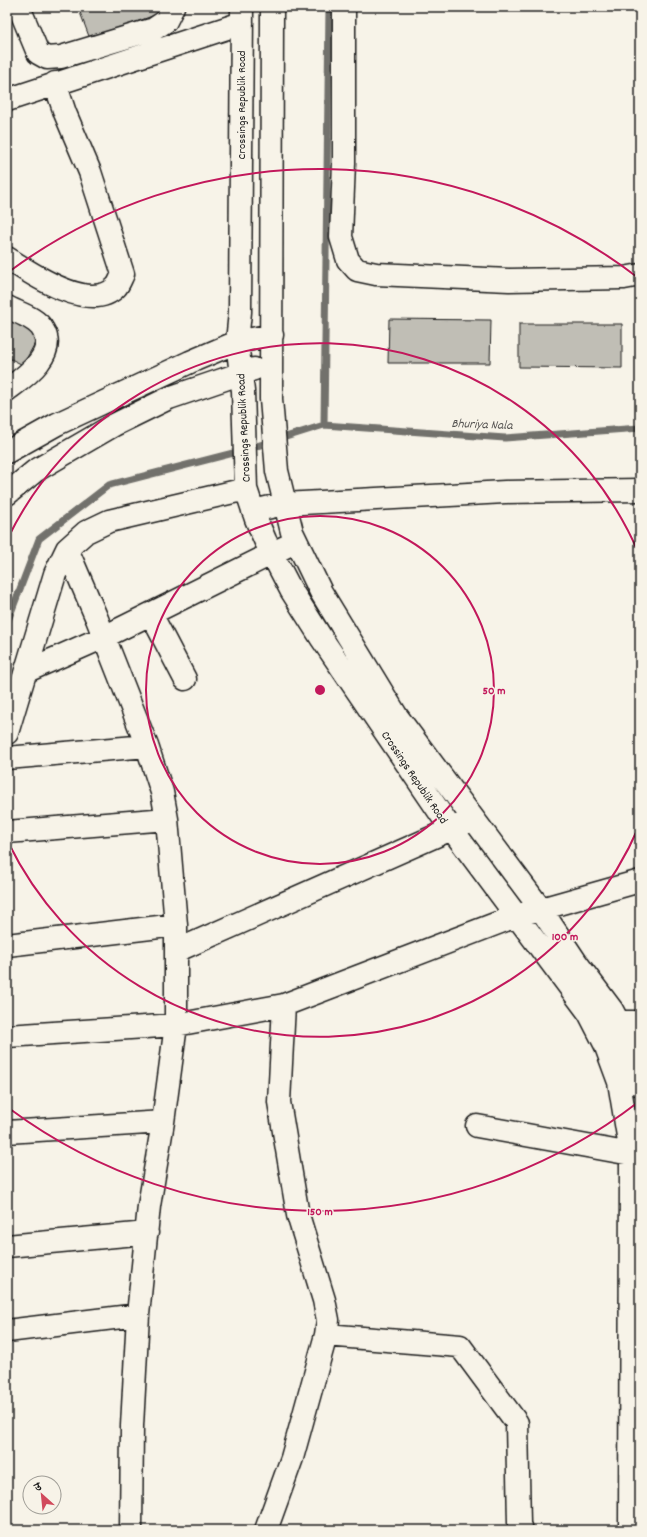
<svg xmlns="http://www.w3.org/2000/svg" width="647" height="1537" font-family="Dekko,'Playpen Sans Deva',sans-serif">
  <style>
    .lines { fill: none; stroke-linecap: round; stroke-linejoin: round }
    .stream { stroke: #72716c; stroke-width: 7 }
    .building { fill: #c0beb5; stroke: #1c1c1c }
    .minor-casing { stroke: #1c1c1c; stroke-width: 25 }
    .minor { stroke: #f7f3e8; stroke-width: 22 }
    .ring { fill: none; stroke: #c2185b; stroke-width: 2 }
    .labels { text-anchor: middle; stroke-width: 3; stroke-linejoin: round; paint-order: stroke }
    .street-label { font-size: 12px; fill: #1c1c1c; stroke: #f7f3e8 }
    .water-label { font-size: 13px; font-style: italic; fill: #565452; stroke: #f7f3e8 }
    .centre { fill: #c2185b; stroke: #f7f3e8; stroke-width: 2 }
    .ring-label { font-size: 12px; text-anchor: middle; font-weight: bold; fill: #c2185b; stroke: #f7f3e8; stroke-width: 3; stroke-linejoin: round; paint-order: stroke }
  </style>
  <rect width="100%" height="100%" fill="#f7f3e8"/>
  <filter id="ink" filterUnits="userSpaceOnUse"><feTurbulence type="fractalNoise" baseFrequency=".025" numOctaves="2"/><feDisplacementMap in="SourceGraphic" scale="8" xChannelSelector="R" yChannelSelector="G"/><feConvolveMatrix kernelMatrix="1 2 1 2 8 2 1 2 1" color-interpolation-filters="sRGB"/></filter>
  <g filter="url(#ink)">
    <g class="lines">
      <path class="stream" d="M324,425L329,7
        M7,623L39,539L109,485L241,451L324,425L505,438L640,428"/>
    </g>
    <path class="building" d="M78,7H161L163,12L90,39Z
      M7,316L40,334L23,365L7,357Z
      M389,319L491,320L490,363H388Z
      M519,324H622V368L519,367Z"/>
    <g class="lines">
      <g class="minor-casing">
        <path id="minor" d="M19,7L38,53L47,58L61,57L154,29L166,21L173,7
          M242,7L240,312L237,342L243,391L246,489L256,519L265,540L291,590L322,639L445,820L589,1013L605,1044L619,1082L631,1154L630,1530
          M272,7L271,399L277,471L292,532L321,592L396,715L540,908L576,962L612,1010L624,1033L640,1085
          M344,7V163L341,237L348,260L357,270L376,274L509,280L624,278L640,275
          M7,100L242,23
          M7,258C30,273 90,314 116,287C119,284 121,278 123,274L90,172L65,113L55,83
          M7,307C18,313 37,318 43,330C58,355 23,378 7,390
          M7,452L57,424L190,362L237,342L272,335
          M7,494L35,471L114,425L169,398L254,369
          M253,511L284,504L505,492L640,490
          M67,549L97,619L147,746L162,792L167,819L176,925V1025L163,1122L149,1206L138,1315L132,1426L131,1530
          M151,614L185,679
          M27,671L104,637L285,547
          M7,733L55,574L67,549L86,532L109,521L246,489
          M7,758L147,746
          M7,832L167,819
          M7,945L176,925
          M176,951L465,823
          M618,1022H640
          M7,1036L176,1025L284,1005L516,916L640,881
          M477,1126L631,1154
          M7,1132L163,1122
          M7,1246L147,1233
          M7,1331L138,1315
          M326,1335L460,1346L517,1423L519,1524L521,1530
          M266,1530L292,1458L326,1335L328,1320L324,1300L298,1215L279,1102L284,1005"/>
      </g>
      <use href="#minor" class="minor"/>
    </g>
  </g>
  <g class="ring">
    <circle cx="320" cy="690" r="174"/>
    <path d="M639 826A347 347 0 0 1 8 842M8 538A347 347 0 0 1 639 554"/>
    <path d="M637 1103A521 521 0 0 1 10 1109M10 271A521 521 0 0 1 637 277"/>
  </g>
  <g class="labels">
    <g class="street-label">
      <text transform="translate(241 105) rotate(-90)" y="4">Crossings Republik Road</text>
      <text transform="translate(243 428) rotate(-93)" y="4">Crossings Republik Road</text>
      <text transform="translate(415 777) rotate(56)" y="4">Crossings Republik Road</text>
    </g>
    <g class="water-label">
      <text transform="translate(482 423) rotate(2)" y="5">Bhuriya Nala</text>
    </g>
  </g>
  <circle cx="320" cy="690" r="6" class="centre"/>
  <g class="ring-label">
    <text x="494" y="694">50 m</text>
    <text x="565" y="940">100 m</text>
    <text x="320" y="1215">150 m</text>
  </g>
  <rect width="647" height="1537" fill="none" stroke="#f7f3e8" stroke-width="24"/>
  <rect x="12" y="12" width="623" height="1513" fill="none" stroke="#1c1c1c" stroke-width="1.5" filter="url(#ink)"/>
  <g transform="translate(42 1495) rotate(333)"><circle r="19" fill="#f7f3e8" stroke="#9f9d96"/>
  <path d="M0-3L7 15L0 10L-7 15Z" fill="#d1495b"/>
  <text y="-6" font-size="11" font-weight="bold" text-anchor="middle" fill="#1c1c1c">उ</text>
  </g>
</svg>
